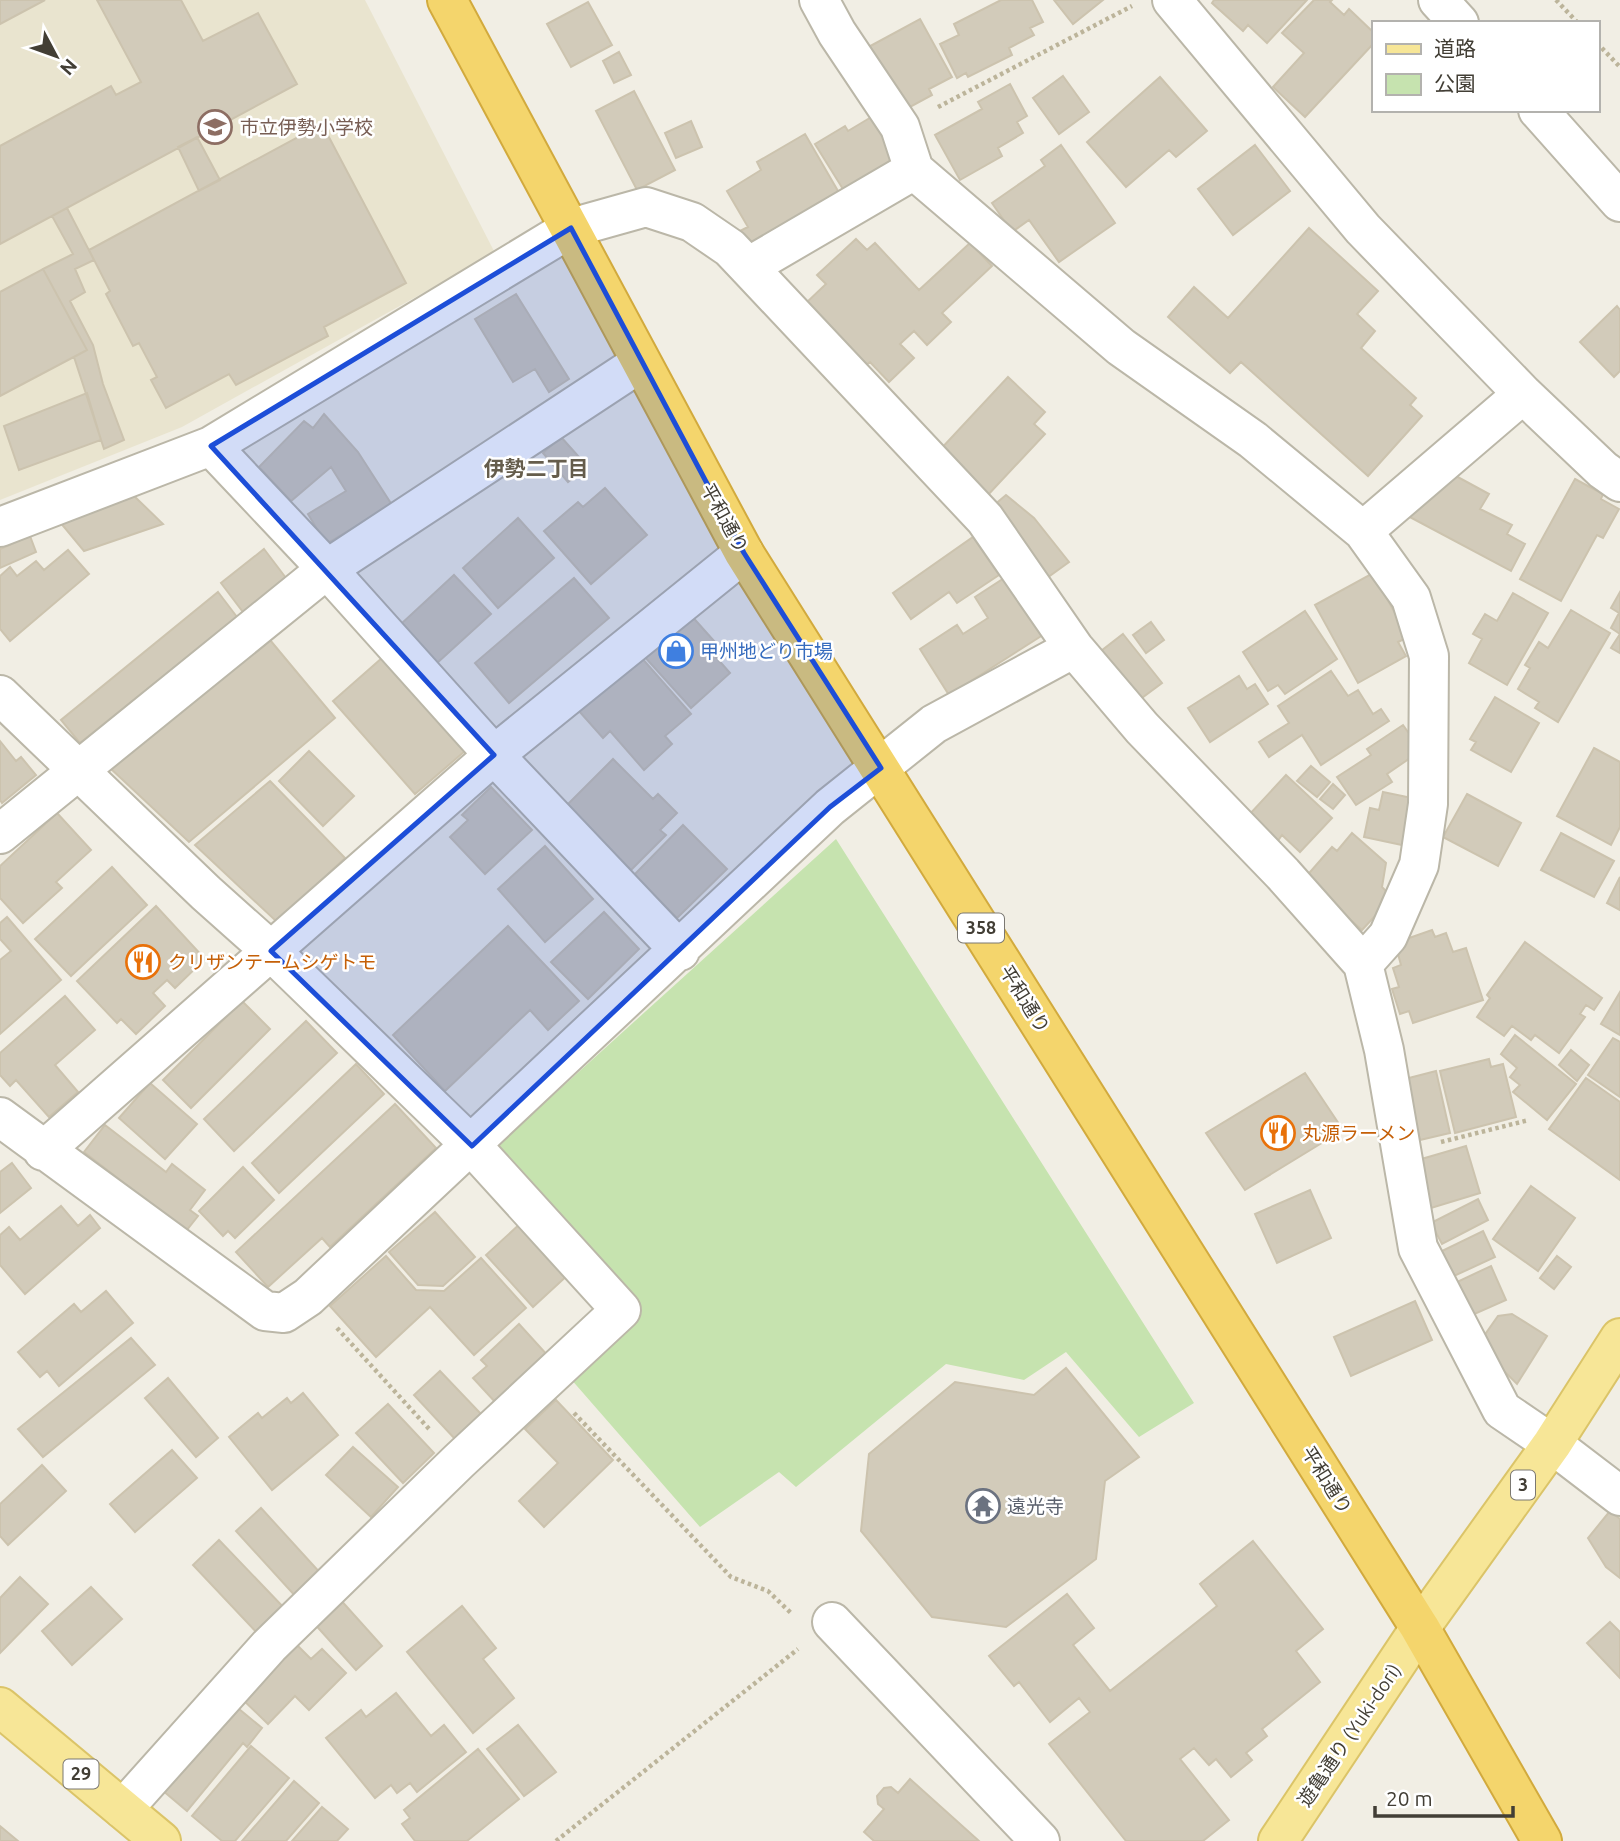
<svg xmlns="http://www.w3.org/2000/svg" width="1620" height="1841" font-family="Ubuntu,'Noto Sans JP',sans-serif">
  <style>
    .education { fill: #e9e4cf }
    .green { fill: #c6e3af }
    .building { fill: #d2cbba; stroke: #ccc3ae; stroke-width: 2 }
    .lines { fill: none; stroke-linecap: round; stroke-linejoin: round }
    .minor-casing { stroke: #bbb7a8; stroke-width: 42 }
    .major-casing { stroke: #dbc468; stroke-width: 42 }
    .highway-casing { stroke: #d2aa3d; stroke-width: 42 }
    .path { stroke: #bcb49a; stroke-width: 4.5; stroke-dasharray: 3.5 3.5; stroke-linecap: butt }
    .minor { stroke: #fff; stroke-width: 38 }
    .major { stroke: #f7e697; stroke-width: 38 }
    .highway { stroke: #f4d56c; stroke-width: 38 }
    .marked { fill: #1d4ed8; fill-opacity: 0.2; stroke: #1d4ed8; stroke-width: 5; stroke-linejoin: round }
    .labels { text-anchor: middle; stroke-width: 5; stroke-linejoin: round; paint-order: stroke }
    .shield { fill: #fff; stroke: #7b7872; stroke-width: 2 }
    .shield-label { font-size: 18px; font-weight: bold; fill: #423e35 }
    .education-label { font-size: 19px; fill: #785e54; stroke: #fff; text-anchor: start }
    .street-label { font-size: 19px; fill: #423e35; stroke: #fff }
    .shop-label { font-size: 19px; fill: #366cbe; stroke: #fff; text-anchor: start }
    .food-label { font-size: 19px; fill: #c56008; stroke: #fff; text-anchor: start }
    .worship-label { font-size: 19px; fill: #5b616d; stroke: #fff; text-anchor: start }
    .neighbourhood-label { font-size: 21px; font-weight: bold; fill: #655d4c; stroke: #fff }
  </style>
  <rect width="100%" height="100%" fill="#f1eee4"/>
  <path class="education" d="M0,0H365L495,253L182,427L0,500Z"/>
  <path class="green" d="M836,839L1194,1403L1139,1437L1066,1352L1024,1380L946,1364L796,1487L779,1472L700,1527L570,1378L637,1308L487,1155Z"/>
  <path class="building" d="M0,0H45L0,24Z
    M97,0H181L203,41L258,13L297,84L0,244V146L111,86L116,95L141,82Z
    M1001,0H1032L1043,22L1030,28L1034,35L1009,48L1012,55L968,77L966,73L957,78L940,44L959,35L954,24Z
    M1054,0H1103L1073,24Z
    M1214,0H1307L1267,43L1248,25L1243,31L1212,3Z
    M1314,0H1332L1330,2L1344,15L1349,9L1373,32V44L1305,117L1273,87L1304,53L1282,33Z
    M588,2L612,45L571,67L547,24Z
    M920,19L952,77L929,89L932,95L899,113L863,50Z
    M619,52L631,75L614,83L603,61Z
    M1063,76L1089,112L1059,134L1033,98Z
    M1160,77L1207,131L1176,157L1169,150L1126,187L1087,142Z
    M1010,84L1027,116L1017,122L1023,133L998,148L1002,156L960,180L935,135L982,109L978,102Z
    M634,91L675,170L637,190L596,111Z
    M873,116L900,161L846,194L815,144L845,126L848,131Z
    M691,121L702,147L676,158L665,133Z
    M322,124L406,283L324,327L328,336L236,385L229,374L166,408L151,380L157,377L139,343L133,346L106,294L110,291L89,250Z
    M805,134L842,198L748,253L736,233L748,227L727,191L761,170L757,162Z
    M197,137L220,180L199,191L178,147Z
    M1061,145L1115,223L1059,262L1029,220L1012,232L992,203L1045,166L1041,160Z
    M1255,145L1290,191L1233,235L1198,189Z
    M67,208L94,260L75,269L85,292L70,301L93,345L103,384L124,440L104,449L74,357L87,350L43,269L73,254L52,216Z
    M1309,228L1378,291L1357,314L1375,331L1361,348L1416,398L1410,405L1422,416L1368,476L1241,362L1230,373L1168,317L1194,287L1228,318Z
    M856,239L867,250L875,243L919,290L970,243L992,266L942,313L951,322L927,345L914,331L900,344L914,358L889,382L870,362L865,366L806,303L826,284L817,275Z
    M43,269L87,350L0,396V292Z
    M516,294L569,379L549,392L535,369L513,382L475,319Z
    M1617,306L1620,310V371L1614,377L1580,342Z
    M1008,377L1045,412L1034,424L1045,434L986,497L938,452Z
    M87,393L101,440L19,470L4,426Z
    M324,414L358,452L392,505L326,544L308,514L346,491L331,467L291,501L259,467L304,421L313,428Z
    M561,437L587,466L568,482L543,453Z
    M1454,475L1489,494L1480,509L1512,525L1507,534L1525,544L1511,571L1406,515Z
    M1575,479L1603,494L1601,499L1619,509L1603,538L1597,535L1561,601L1520,579Z
    M605,488L647,535L591,584L544,531L578,502L583,507Z
    M132,494L163,524L84,551L59,521Z
    M1006,495L1034,518L1069,562L1044,580L993,506Z
    M518,518L554,558L498,608L463,568Z
    M30,536L36,552L0,568V549Z
    M973,537L999,575L957,603L949,592L911,619L893,593Z
    M264,549L286,578L243,612L221,583Z
    M68,550L89,574L10,641L0,629V576L10,567L17,576L36,561L44,570Z
    M1373,573L1408,637L1398,642L1406,656L1358,683L1315,605Z
    M454,575L491,614L437,663L401,624Z
    M1009,575L1046,633L949,695L920,649L957,625L963,634L988,618L975,597Z
    M574,578L609,618L509,703L475,663Z
    M218,592L237,617L80,743L61,720Z
    M1620,592V653L1611,648L1620,634L1611,628L1619,613L1611,608Z
    M1513,593L1548,613L1507,685L1469,663L1482,639L1473,634L1485,614L1497,621Z
    M1571,610L1610,633L1558,722L1535,708L1539,702L1518,689L1530,668L1525,665L1539,642L1548,648Z
    M1305,611L1337,659L1285,694L1278,685L1268,691L1243,652Z
    M689,613L714,641L707,647L730,673L691,708L643,655Z
    M1151,622L1164,640L1146,653L1133,635Z
    M1123,634L1162,683L1139,700L1101,651Z
    M270,640L335,718L189,842L109,767Z
    M640,656L691,714L665,736L672,744L644,770L610,731L603,738L579,711Z
    M382,658L465,751L415,794L333,701Z
    M1331,671L1348,696L1358,690L1373,714L1381,709L1389,721L1321,765L1302,735L1269,757L1259,742L1289,723L1278,706Z
    M1239,676L1247,689L1255,684L1268,704L1210,742L1188,708Z
    M1495,697L1539,723L1511,772L1471,750L1476,742L1470,739Z
    M1403,725L1418,746L1413,756L1387,774L1392,782L1356,805L1337,777L1371,755L1367,749Z
    M0,741L16,761L21,757L36,775L2,803L0,800Z
    M1594,748L1620,762V827L1611,845L1557,816Z
    M309,751L354,796L323,826L279,781Z
    M613,759L653,799L658,794L677,813L660,830L666,835L631,870L566,806Z
    M1311,766L1330,782L1317,797L1297,781Z
    M1286,775L1332,818L1300,852L1282,835L1277,842L1248,816Z
    M270,781L345,858L277,922L195,845Z
    M1333,784L1345,795L1333,809L1320,799Z
    M491,787L532,830L485,874L450,837L468,820L462,815Z
    M1383,792L1412,798L1402,845L1364,837L1370,808L1379,810Z
    M1467,794L1521,823L1498,866L1443,837Z
    M57,813L91,850L56,882L62,888L23,923L0,898V866Z
    M683,825L727,869L677,918L634,875Z
    M1352,833L1386,863L1382,887L1387,892L1382,899L1387,903L1362,930L1304,879L1332,847L1337,851Z
    M1561,833L1614,861L1594,897L1541,870Z
    M545,846L593,899L545,942L498,889Z
    M112,867L147,905L71,976L35,939Z
    M1620,877V910L1607,903Z
    M156,906L205,959L175,988L167,980L153,993L165,1006L136,1034L121,1019L117,1023L77,981Z
    M604,912L639,949L588,999L551,962Z
    M7,917L61,980L0,1034V960L11,951L0,939V923Z
    M508,926L579,1001L548,1030L530,1010L445,1091L393,1035Z
    M1432,930L1435,937L1446,933L1453,952L1466,948L1483,1000L1413,1023L1409,1011L1400,1014L1392,989L1399,987L1393,968L1401,965L1395,943Z
    M1525,942L1602,998L1594,1010L1586,1005L1580,1014L1585,1017L1559,1053L1535,1035L1531,1040L1512,1026L1504,1036L1477,1017L1490,998L1487,995Z
    M1620,992V1035L1601,1024Z
    M65,996L95,1030L55,1065L78,1092L49,1117L16,1080L10,1086L0,1075V1053Z
    M242,1001L270,1029L191,1108L163,1080Z
    M306,1021L337,1053L234,1151L204,1119Z
    M1515,1035L1576,1084L1547,1120L1513,1092L1520,1085L1510,1077L1517,1068L1501,1054Z
    M1613,1038L1620,1042V1097L1588,1075Z
    M1571,1050L1589,1065L1577,1081L1559,1065Z
    M1489,1059L1491,1067L1503,1064L1516,1117L1455,1133L1440,1071Z
    M356,1064L384,1094L279,1193L252,1163Z
    M1436,1071L1450,1133L1420,1140L1405,1079Z
    M1305,1073L1343,1130L1245,1190L1206,1133Z
    M1586,1078L1620,1102V1180L1549,1129Z
    M150,1083L197,1124L165,1159L119,1118Z
    M395,1104L436,1148L330,1247L322,1238L268,1287L236,1252Z
    M105,1125L166,1172L172,1164L205,1190L190,1210L198,1216L186,1231L84,1152Z
    M1466,1146L1480,1193L1431,1208L1418,1160Z
    M12,1163L31,1188L0,1213V1172Z
    M243,1167L274,1200L235,1238L228,1231L223,1236L199,1211Z
    M1531,1186L1575,1218L1538,1271L1493,1239Z
    M1310,1190L1331,1238L1277,1263L1255,1214Z
    M1478,1199L1488,1220L1442,1244L1431,1223Z
    M61,1206L78,1226L90,1215L100,1228L25,1294L0,1265V1235L9,1227L20,1240Z
    M435,1212L475,1257L443,1286L418,1285L389,1252Z
    M522,1222L570,1273L533,1307L486,1255Z
    M1483,1231L1495,1257L1454,1276L1442,1251Z
    M386,1256L416,1290L444,1291L481,1258L526,1308L474,1355L430,1307L376,1357L330,1306Z
    M1557,1256L1571,1267L1554,1289L1540,1278Z
    M1491,1266L1506,1300L1470,1316L1455,1283Z
    M106,1291L133,1323L59,1386L47,1371L40,1377L18,1352L74,1304L81,1312Z
    M1415,1301L1432,1340L1351,1376L1334,1337Z
    M1512,1314L1547,1336L1517,1384L1494,1361L1484,1336L1498,1316Z
    M519,1324L549,1357L497,1404L473,1378L487,1366L481,1360Z
    M131,1338L155,1365L43,1457L18,1429Z
    M1066,1368L1139,1457L1105,1481L1096,1559L1006,1627L932,1617L861,1531L869,1454L955,1382L1034,1395Z
    M440,1371L481,1414L455,1439L414,1395Z
    M168,1378L218,1438L196,1457L145,1398Z
    M303,1393L338,1435L272,1490L229,1437L258,1413L262,1418L287,1398L291,1403Z
    M556,1400L613,1460L544,1527L519,1501L558,1463L525,1429Z
    M388,1404L434,1453L403,1483L356,1433Z
    M353,1447L398,1487L371,1517L326,1475Z
    M172,1450L197,1478L135,1532L110,1504Z
    M42,1465L66,1491L8,1545L0,1536V1504Z
    M261,1508L323,1576L298,1599L236,1531Z
    M1610,1511L1620,1519V1578L1606,1567L1588,1538Z
    M219,1540L287,1611L260,1636L193,1565Z
    M1253,1541L1323,1629L1296,1651L1320,1682L1262,1729L1267,1736L1246,1753L1252,1760L1231,1777L1216,1759L1209,1765L1194,1748L1180,1759L1229,1820L1203,1841H1126L1049,1744L1090,1712L1079,1698L1050,1722L1019,1682L1014,1686L989,1656L1067,1594L1094,1628L1073,1645L1110,1691L1217,1606L1200,1584Z
    M20,1577L48,1604L0,1653V1598Z
    M91,1587L122,1619L72,1665L42,1631Z
    M338,1597L382,1646L356,1670L312,1621Z
    M462,1606L496,1648L483,1659L514,1698L473,1733L407,1652Z
    M1610,1622L1620,1632V1678L1587,1643Z
    M293,1641L311,1659L322,1649L346,1673L309,1710L295,1696L268,1724L239,1696Z
    M396,1693L431,1736L444,1725L466,1752L417,1792L410,1783L397,1793L391,1785L375,1798L326,1738L361,1710L366,1717Z
    M239,1709L262,1728L247,1747L243,1743L187,1811L161,1789L218,1718L226,1724Z
    M518,1725L556,1772L524,1796L487,1749Z
    M251,1746L289,1778L235,1841H222L192,1816Z
    M478,1749L519,1799L467,1841H415L402,1824L410,1818L404,1810Z
    M910,1779L979,1841H874L864,1832L884,1809L878,1804L877,1796L884,1788L891,1787L898,1793Z
    M294,1781L319,1803L286,1841H242Z
    M322,1807L348,1829L337,1841H292Z
    M0,1826L18,1841H0Z"/>
  <g class="lines">
    <g class="minor-casing">
      <path id="minor" d="M819,0L837,33L900,127L914,170L1121,347L1253,440L1363,531L1411,598L1429,656L1428,804L1419,865L1388,936L1363,964L1384,1050L1418,1248L1502,1410L1552,1444L1620,1496
        M1172,0L1363,229L1523,394L1603,470L1620,482
        M1438,0L1459,23
        M1538,110L1620,202
        M748,267L914,170
        M211,446L327,569L494,755L680,951
        M0,527L211,446L571,228L646,207L692,222L730,248L748,267L985,519L1074,648L1142,728L1283,874L1363,964
        M1363,531L1523,394
        M0,695L206,893L271,951L472,1146L621,1310L459,1461L269,1646L123,1809
        M0,834L327,569L640,363
        M0,1117L265,1311L284,1313L308,1297L830,807L934,724L1074,648
        M43,1151L494,755L744,553
        M832,1622L1040,1841"/>
    </g>
    <g class="major-casing">
      <path id="major" d="M0,1707L161,1841
        M1278,1841L1420,1628L1552,1444L1620,1338"/>
    </g>
    <g class="highway-casing">
      <path id="highway" d="M447,0L744,553L1420,1628L1542,1841"/>
    </g>
    <path class="path" d="M1556,0L1578,23
      M1597,43L1620,67
      M938,107L1132,6
      M1441,1142L1529,1120
      M337,1328L430,1430
      M574,1413L731,1577L768,1591L792,1614
      M556,1841L798,1649"/>
    <use href="#minor" class="minor"/>
    <use href="#major" class="major"/>
    <use href="#highway" class="highway"/>
  </g>
  <path class="marked" d="M571,228L744,553L881,768L830,807L472,1146L271,951L494,755L211,446Z"/>
  <defs>
    <g id="school-ring" transform="scale(1.75)"><circle r="9.5" fill="#fff" stroke="#8d6e63" stroke-width="1.5"/><path d="M0-5L7-2L0 1L-7-2ZM-4 1L0 2.5L4 1V4Q0 6-4 4Z" fill="#8d6e63"/></g>
    <g id="shop-ring" transform="scale(1.75)"><circle r="9.5" fill="#fff" stroke="#3f7fe0" stroke-width="1.5"/><path d="M-5-2.5h2.3a2.7 3.5 0 0 1 5.4 0H5L5.5 6h-11ZM-1.5-2.5h3a1.5 2.3 0 0 0-3 0Z" fill="#3f7fe0"/></g>
    <g id="restaurant-ring" transform="scale(1.75)"><circle r="9.5" fill="#fff" stroke="#e8710a" stroke-width="1.5"/><path d="M-5-6h1v4h1v-4h1v4h1v-4h1v5L-1.5 .5V6h-2V.5L-5-1ZM5-6V6H3V1.5H1.5Q1.5-4 5-6Z" fill="#e8710a"/></g>
    <g id="temple-ring" transform="scale(1.75)"><circle r="9.5" fill="#fff" stroke="#6b7280" stroke-width="1.5"/><path d="M0-6L5-2H3V0L6.5 2.5H4V6H1.5V3h-3V6H-4V2.5H-6.5L-3 0V-2H-5Z" fill="#6b7280"/></g>
  </defs>
  <g fill-rule="evenodd">
    <use href="#school-ring" x="215" y="127"/>
    <use href="#shop-ring" x="676" y="651"/>
    <use href="#restaurant-ring" x="143" y="962"/>
    <use href="#restaurant-ring" x="1278" y="1133"/>
    <use href="#temple-ring" x="983" y="1506"/>
  </g>
  <g class="labels">
    <g class="shield">
      <rect x="958" y="913.5" width="46" height="29" rx="5"/>
      <rect x="1511" y="1470.5" width="24" height="29" rx="5"/>
      <rect x="63.5" y="1759.5" width="35" height="29" rx="5"/>
    </g>
    <g class="shield-label">
      <text x="981" y="934">358</text>
      <text x="1523" y="1491">3</text>
      <text x="81" y="1780">29</text>
    </g>
    <g class="education-label">
      <text x="240" y="134">市立伊勢小学校</text>
    </g>
    <g class="street-label">
      <text transform="translate(725 518) rotate(61)" y="7">平和通り</text>
      <text transform="translate(1025 999) rotate(58)" y="7">平和通り</text>
      <text transform="translate(1327 1480) rotate(58)" y="7">平和通り</text>
      <text transform="translate(1349 1735) rotate(-56)" y="7">遊亀通り (Yuki-dori)</text>
    </g>
    <g class="shop-label">
      <text x="700" y="658">甲州地どり市場</text>
    </g>
    <g class="food-label">
      <text x="168" y="969">クリザンテームシゲトモ</text>
      <text x="1302" y="1140">丸源ラーメン</text>
    </g>
    <g class="worship-label">
      <text x="1007" y="1513">遠光寺</text>
    </g>
    <g class="neighbourhood-label">
      <text x="536" y="476">伊勢二丁目</text>
    </g>
  </g>
  <rect x="1372" y="21" width="228" height="91" fill="#ffffff" stroke="#b3b2ae" stroke-width="2"/>
  <rect x="1386" y="44" width="35" height="10" fill="#f7e697" stroke="#b3b2ae" stroke-width="2"/>
  <text x="1434" y="56" font-size="21" fill="#423e35">道路</text>
  <rect x="1386" y="74" width="35" height="21" fill="#c6e3af" stroke="#b3b2ae" stroke-width="2"/>
  <text x="1434" y="91" font-size="21" fill="#423e35">公園</text>
  <g transform="translate(56 56) rotate(131)" stroke="#ffffff" stroke-width="5" paint-order="stroke">
  <path d="M0-5L12 26L0 18L-12 26Z" fill="#423e35"/>
  <text y="-10" font-size="19" font-weight="bold" text-anchor="middle" fill="#423e35">N</text>
  </g>
  <path d="M1375 1806v10h138v-10" fill="none" stroke="#423e35" stroke-width="3.5"/>
  <text x="1386" y="1806" font-size="21" fill="#423e35" stroke="#ffffff" stroke-width="5" paint-order="stroke">20 m</text>
</svg>
